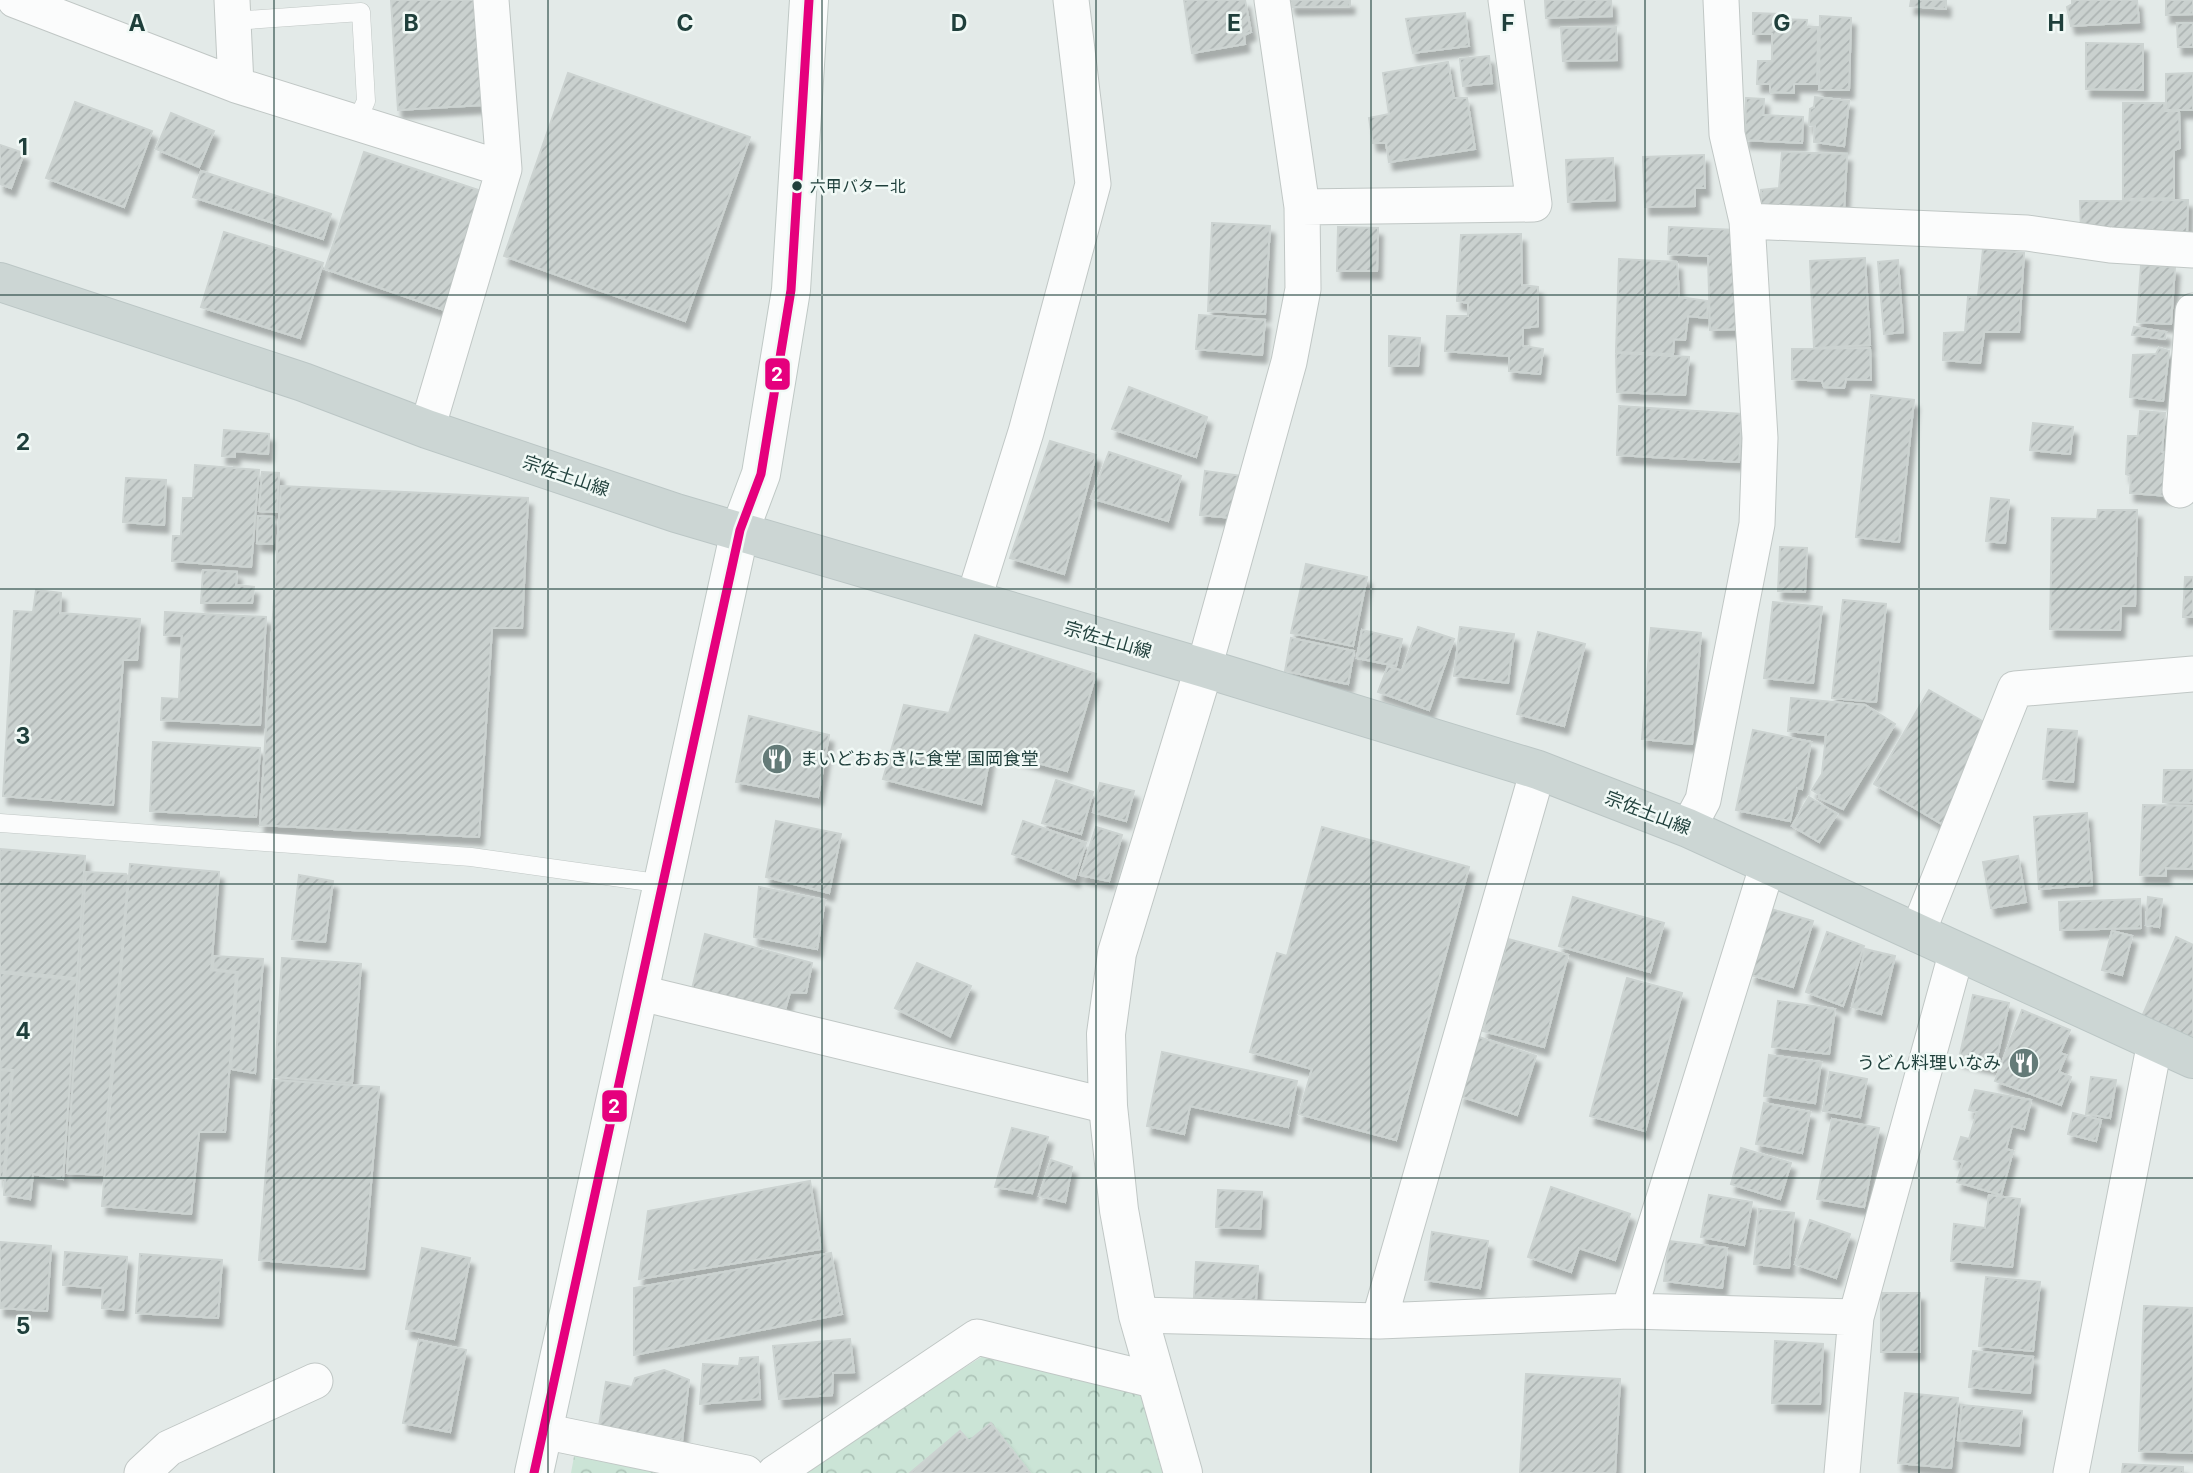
<svg xmlns="http://www.w3.org/2000/svg" width="2193" height="1473" font-family="Inter,'Noto Sans JP',sans-serif">
  <style>
    .forest { fill: url(#forest-crowns) }
    .building { fill: url(#building-hatch); stroke: #ccd3d1; stroke-width: 2; filter: url(#shadow) }
    .lines { fill: none; stroke-linecap: round; stroke-linejoin: round }
    .service-casing { stroke: #c0c7c5; stroke-width: 19 }
    .minor-casing { stroke: #c0c7c5; stroke-width: 37 }
    .tertiary-casing { stroke: #c0c7c5; stroke-width: 40 }
    .secondary-casing { stroke: #bfc8c5; stroke-width: 40 }
    .primary-casing { stroke: #bbc6c5; stroke-width: 40 }
    .service { stroke: #fbfcfc; stroke-width: 18 }
    .minor { stroke: #fbfcfc; stroke-width: 35 }
    .tertiary { stroke: #fbfcfc; stroke-width: 38 }
    .secondary { stroke: #fbfcfc; stroke-width: 38 }
    .primary { stroke: #ccd6d4; stroke-width: 38 }
    .bus-1-casing { stroke: #f1f9f6; stroke-width: 14 }
    .bus-1 { stroke: #e5007d; stroke-width: 9 }
    .grid { fill: none; stroke: #1f3f3b; stroke-width: 2; stroke-opacity: 0.55 }
    .bus-dot { fill: #1f3f3b; stroke: #f1f9f6; stroke-width: 2.5 }
    .labels { text-anchor: middle; stroke-width: 5; stroke-linejoin: round; paint-order: stroke }
    .bus-label { font-size: 16px; fill: #1f3f3b; stroke: #f1f9f6; text-anchor: start }
    .street-label { font-size: 18px; fill: #1f3f3b; stroke: #f1f9f6 }
    .poi-label { font-size: 18px; fill: #1f3f3b; stroke: #f1f9f6; text-anchor: start }
    .grid-label { font-size: 23px; text-anchor: middle; font-weight: bold; fill: #1f3f3b; stroke: #f1f9f6; stroke-width: 5; stroke-linejoin: round; paint-order: stroke }
    .line-badge { stroke: #f1f9f6; stroke-width: 2.5 }
    .badge-label { font-size: 19px; text-anchor: middle; font-weight: bold; fill: #fff }
  </style>
  <defs>
    <pattern id="forest-crowns" width="20" height="18" patternUnits="userSpaceOnUse" patternTransform="scale(1.75)"><rect width="20" height="18" fill="#cbe4d6"/><path d="M2 6a3 3 0 1 1 6 0M12 15a3 3 0 1 1 6 0" fill="none" stroke="#aec5b9"/></pattern>
    <pattern id="building-hatch" width="6" height="6" patternUnits="userSpaceOnUse" patternTransform="scale(1.75)"><rect width="6" height="6" fill="#cad1cf"/><path d="M-1 1l2-2M0 6l6-6M5 7l2-2" fill="none" stroke="#adb4b3"/></pattern>
    <filter id="shadow"><feDropShadow dx="4.5" dy="8" stdDeviation="2" flood-color="#0004"/></filter>
  </defs>
  <rect width="100%" height="100%" fill="#e3eae8"/>
  <path class="forest" d="M983,1356L1141,1377L1167,1473H798Z
    M575,1451L671,1473H571Z"/>
  <path class="building" d="M391,0H475L482,105L398,110Z
    M1184,0H1245L1251,32L1244,35L1245,44L1192,53Z
    M1290,0H1350V6L1292,7Z
    M1545,0H1611L1612,16L1546,18Z
    M1911,0H1946V9L1910,6Z
    M2072,0H2137L2139,22L2071,26L2067,7L2072,4Z
    M2166,0H2193V14L2166,15Z
    M1465,13L1469,46L1413,53L1406,19Z
    M1753,13L1780,14V19L1807,20L1806,27H1818L1817,84H1794V93L1770,92V84H1757L1758,61H1772V34H1753Z
    M1820,16L1851,18L1849,90H1819Z
    M2177,23H2193V47H2178Z
    M1616,27L1617,60L1563,61L1561,28Z
    M2086,43L2143,44V90L2086,89Z
    M1489,56L1492,83L1463,86L1460,59Z
    M1448,62L1454,98H1467L1475,149L1389,162L1386,143H1373L1369,118L1389,114L1383,73Z
    M568,73L750,137L685,321L504,256Z
    M2193,73V110H2166V74Z
    M1815,97L1849,101L1844,146L1814,142L1815,126L1809,125L1810,109L1814,107Z
    M1746,98L1764,99L1763,115L1803,117L1802,143L1745,140Z
    M75,102L152,131L124,207L46,178Z
    M2123,103H2164L2165,111H2179L2180,148L2174,150V198L2123,199Z
    M171,113L214,131L199,167L156,149Z
    M0,145L24,153L11,188L0,184Z
    M364,152L487,193L447,311L325,269Z
    M1782,152L1847,154L1844,212L1761,207V190L1779,188Z
    M1704,155L1705,188H1695V206L1645,207L1643,157Z
    M1613,158L1615,200L1568,202L1566,160Z
    M201,171L331,214L323,239L193,197Z
    M2188,200L2187,233L2081,232L2080,201Z
    M1212,223L1270,226L1265,314L1208,311Z
    M1338,227L1378,228L1377,271H1337Z
    M1669,227L1736,230L1739,329L1710,330L1708,256L1668,254Z
    M224,232L323,263L300,338L201,307Z
    M1521,234L1522,285L1538,287V326L1523,328V346L1543,349L1540,374L1509,371V356L1445,351L1447,316H1468V303L1457,301L1461,235Z
    M1983,249L2024,253L2019,332H1984L1980,363L1943,360L1944,333L1965,332L1968,297H1978Z
    M1865,258L1870,345L1814,348L1810,261Z
    M1619,259L1677,262L1679,297L1708,301L1707,318L1688,316L1685,340L1674,339L1673,354L1616,352Z
    M1898,260L1903,332L1884,334L1878,262Z
    M2141,265L2175,267L2171,324L2137,322Z
    M1199,315L1265,320L1262,355L1196,349Z
    M2134,327L2166,332L2165,339L2132,335Z
    M1389,336L1420,338L1418,366H1389Z
    M1870,348L1871,380L1846,379L1844,388L1824,387L1822,381L1792,379V349Z
    M2159,348L2169,351L2163,401L2130,397L2133,355L2156,354Z
    M1616,353L1689,357L1685,395L1617,392Z
    M1129,387L1207,417L1196,457L1112,429Z
    M1871,395L1914,400L1899,542L1856,537Z
    M1619,406L1742,414L1739,462L1617,455Z
    M2140,411L2165,413L2162,452L2172,454L2169,496L2130,493L2131,476L2126,474L2128,436H2138Z
    M2033,423L2073,427L2070,454L2030,450Z
    M224,430L269,434L268,454L235,451V457L222,456Z
    M1050,441L1096,455L1064,574L1010,558Z
    M1109,452L1181,476L1168,521L1091,498Z
    M195,465L259,470L251,567L172,561L173,536H181L183,498H193Z
    M1205,471L1250,477L1245,519L1200,515Z
    M262,472L279,473L277,512L259,511Z
    M126,478L166,480L164,525L123,522Z
    M281,486L528,498L522,628H492L479,837L260,825Z
    M1991,498L2009,500L2005,543L1986,541Z
    M2098,510H2137L2135,606H2121L2120,630L2050,629L2052,518L2097,519Z
    M258,516L274,517L273,544L257,543Z
    M1780,547L1807,548L1805,592L1778,591Z
    M1306,564L1367,577L1353,646L1291,633Z
    M203,570L237,572L236,585L254,587L252,603H201Z
    M2185,577H2193V617H2183Z
    M36,590L61,593L60,613L140,619L137,660H123L113,805L3,796L14,611L33,612Z
    M1843,600L1886,604L1876,702L1832,698Z
    M1773,602L1822,607L1813,683L1764,678Z
    M165,612L266,617L260,725L161,720L162,698L179,699L182,636L164,635Z
    M1418,627L1454,639L1429,710L1378,692L1388,666L1402,671Z
    M1460,627L1514,634L1508,683L1454,676Z
    M1651,628L1701,633L1692,744L1642,739Z
    M1362,630L1402,639L1396,666L1357,658Z
    M1538,632L1585,644L1564,726L1517,714Z
    M975,635L1096,674L1067,771L991,750L981,804L883,779L904,705L949,713Z
    M1291,638L1354,651L1348,684L1285,671Z
    M1929,690L1996,729L1942,824L1874,784Z
    M1791,698L1865,705L1895,724L1843,809L1819,798L1820,795L1812,790L1822,774L1826,735L1788,731Z
    M749,716L829,735L818,797L736,782Z
    M2048,729L2077,731L2073,782L2043,779Z
    M1753,730L1811,742L1802,789L1797,788L1790,821L1736,810Z
    M153,742L260,748L256,817L150,811Z
    M2164,770H2193V803L2163,802Z
    M1056,780L1093,792L1081,834L1042,823Z
    M1100,783L1134,791L1126,821L1093,812Z
    M1809,797L1837,814L1819,842L1792,826Z
    M2143,805L2193,806V869L2166,868V876L2140,875Z
    M2087,813L2092,885L2039,889L2034,817Z
    M776,821L841,834L829,893L766,877Z
    M1023,821L1086,843L1075,879L1012,854Z
    M1096,827L1122,835L1109,881L1080,875Z
    M1322,827L1469,867L1396,1140L1299,1114L1312,1069L1250,1052L1277,953L1287,956Z
    M0,849L85,856L77,978L0,971Z
    M2018,856L2026,902L1991,908L1983,862Z
    M130,864L219,872L211,970L236,973L225,1132H199L191,1214L102,1206Z
    M86,872L126,874L128,877L102,1175L67,1173Z
    M299,875L333,881L325,942L292,939Z
    M759,887L825,900L817,949L754,937Z
    M1573,897L1664,923L1650,972L1559,946Z
    M2148,897L2162,899L2159,927L2146,925Z
    M2140,899L2141,928L2060,930L2059,902Z
    M1771,909L1813,921L1793,987L1751,975Z
    M2112,931L2132,936L2122,975L2102,970Z
    M1827,932L1864,946L1843,1006L1806,992Z
    M705,934L812,963L806,993L790,992L785,1010L692,989Z
    M2176,937L2193,945V1042L2141,1019Z
    M1508,939L1568,955L1544,1047L1483,1031Z
    M1865,949L1895,956L1881,1014L1852,1007Z
    M214,956L263,959L255,1073L231,1069L238,972L213,969Z
    M282,958L361,964L352,1083L275,1077Z
    M917,963L971,986L950,1036L895,1008Z
    M0,973L77,980L63,1179L33,1174L30,1199L4,1195L13,1070L0,1069Z
    M1627,978L1682,993L1645,1131L1590,1116Z
    M1973,995L2009,1003L1995,1067L1959,1059Z
    M1778,1001L1835,1009L1829,1054L1772,1047Z
    M2022,1010L2070,1030L2060,1053L2066,1055L2059,1072L2071,1077L2061,1105L1995,1081Z
    M1479,1037L1536,1056L1517,1115L1460,1096Z
    M1162,1052L1297,1081L1288,1127L1190,1106L1184,1134L1147,1126Z
    M1769,1055L1821,1062L1815,1103L1764,1096Z
    M0,1070L12,1071L3,1179H0Z
    M1830,1072L1867,1079L1860,1117L1823,1111Z
    M2091,1077L2116,1080L2110,1118L2086,1114Z
    M273,1080L379,1087L364,1269L259,1260Z
    M1975,1090L2031,1100L2024,1129L2012,1126L2006,1149L2013,1151L2001,1195L1957,1182L1963,1162L1954,1159L1961,1137L1969,1139L1977,1112L1969,1110Z
    M1764,1103L1810,1112L1802,1153L1756,1144Z
    M2073,1113L2101,1120L2096,1141L2068,1134Z
    M1832,1119L1879,1128L1864,1207L1817,1199Z
    M1012,1128L1048,1137L1032,1193L995,1187Z
    M1741,1148L1791,1163L1780,1199L1731,1184Z
    M1051,1160L1072,1167L1065,1202L1039,1196Z
    M810,1181L821,1249L639,1279L648,1211Z
    M1551,1187L1630,1214L1615,1260L1579,1248L1571,1272L1528,1257Z
    M1218,1190L1262,1192L1260,1229L1216,1227Z
    M1709,1195L1752,1202L1744,1245L1701,1237Z
    M1989,1195L2020,1199L2012,1267L1951,1261L1954,1224L1985,1228Z
    M1759,1209L1794,1213L1789,1268L1754,1264Z
    M1810,1220L1850,1234L1836,1278L1795,1264Z
    M1432,1232L1488,1241L1480,1288L1425,1280Z
    M1669,1241L1727,1248L1722,1288L1664,1281Z
    M0,1242L51,1246L47,1311L0,1308Z
    M422,1248L470,1258L454,1339L406,1329Z
    M65,1252L127,1257L123,1310L102,1308L103,1288L63,1285Z
    M831,1253L842,1314L634,1355V1288Z
    M140,1254L222,1260L218,1318L136,1313Z
    M1196,1262L1258,1266L1256,1300L1194,1297Z
    M1986,1277L2040,1282L2033,1351L1979,1346Z
    M1881,1293H1920V1352H1881Z
    M2144,1306L2193,1308V1453L2139,1451Z
    M850,1339L854,1372L833,1373L832,1395L779,1399L773,1346Z
    M419,1340L466,1350L450,1432L403,1423Z
    M1775,1341L1823,1344L1820,1404L1772,1403Z
    M1973,1351L2033,1357L2030,1393L1969,1387Z
    M758,1357L760,1399L700,1404L703,1364L739,1366L740,1358Z
    M664,1370L689,1380L682,1441L599,1426L606,1382L632,1387L635,1378Z
    M1526,1374L1620,1379L1615,1473H1520Z
    M1905,1393L1958,1398L1951,1468L1898,1463Z
    M1962,1405L2022,1411L2019,1446L1958,1440Z
    M991,1423L1030,1473H910L960,1431L969,1441Z
    M2123,1464L2183,1467V1473H2122Z"/>
  <g class="lines">
    <g class="service-casing">
      <path id="service" d="M233,21L361,12L366,101L356,123
        M0,823L471,857L664,884"/>
    </g>
    <g class="minor-casing">
      <path id="minor" d="M15,0L236,85L504,169
        M232,0L236,85
        M1302,207L1534,204L1506,0
        M1747,221L2027,233L2110,245L2193,250
        M427,429L504,169L491,0
        M2180,490L2193,311
        M973,601L1026,432L1093,184L1071,0
        M1204,668L1289,362L1303,289L1302,207L1272,0
        M1688,828L1703,800L1757,524L1760,438L1747,221L1727,134L1721,0
        M1917,934L2015,689L2193,674
        M641,993L1108,1106
        M1629,1311L1768,864
        M1138,1315L1379,1321L1629,1311L1856,1317
        M1379,1321L1538,770
        M543,1431L746,1473
        M142,1473L169,1448L315,1381
        M775,1473L977,1337L1157,1381
        M1842,1473L1856,1317L1957,951
        M2071,1473L2155,1042"/>
    </g>
    <g class="tertiary-casing">
      <path id="tertiary" d="M1183,1473L1138,1315L1119,1210L1108,1106L1106,1034L1117,953L1204,668"/>
    </g>
    <g class="secondary-casing">
      <path id="secondary" d="M534,1473L740,530L761,474L791,290L809,0"/>
    </g>
    <g class="primary-casing">
      <path id="primary" d="M0,282L303,382L427,429L676,513L1204,668L1538,770L1688,828L2193,1059"/>
    </g>
    <use href="#service" class="service"/>
    <use href="#minor" class="minor"/>
    <use href="#tertiary" class="tertiary"/>
    <use href="#secondary" class="secondary"/>
    <use href="#primary" class="primary"/>
    <g class="bus-1-casing">
      <path id="bus-1" d="M534,1473L740,530L761,474L791,290L809,0"/>
    </g>
    <use href="#bus-1" class="bus-1"/>
  </g>
  <path class="grid" d="M274,0V1473M548,0V1473M822,0V1473M1096,0V1473M1371,0V1473M1645,0V1473M1919,0V1473M0,295H2193M0,589H2193M0,884H2193M0,1178H2193"/>
  <defs>
    <g id="restaurant-disc" transform="scale(1.575)"><circle r="9.5" fill="#647b78" stroke="#f1f9f6"/><path d="M-5-6h1v4h1v-4h1v4h1v-4h1v5L-1.5 .5V6h-2V.5L-5-1ZM5-6V6H3V1.5H1.5Q1.5-4 5-6Z" fill="#fff"/></g>
  </defs>
  <g fill-rule="evenodd">
    <use href="#restaurant-disc" x="777" y="759"/>
    <use href="#restaurant-disc" x="2024" y="1063"/>
  </g>
  <circle class="bus-dot" cx="797" cy="186" r="6"/>
  <g class="labels">
    <g class="bus-label">
      <text x="810" y="192">六甲バター北</text>
    </g>
    <g class="street-label">
      <text transform="translate(566 476) rotate(19)" y="6">宗佐土山線</text>
      <text transform="translate(1108 640) rotate(16)" y="6">宗佐土山線</text>
      <text transform="translate(1648 813) rotate(21)" y="6">宗佐土山線</text>
    </g>
    <g class="poi-label">
      <text x="800" y="765">まいどおおきに食堂 国岡食堂</text>
      <text x="2001" y="1069" text-anchor="end">うどん料理いなみ</text>
    </g>
  </g>
  <g class="grid-label">
    <text x="137" y="31">A</text>
    <text x="411" y="31">B</text>
    <text x="685" y="31">C</text>
    <text x="959" y="31">D</text>
    <text x="1234" y="31">E</text>
    <text x="1508" y="31">F</text>
    <text x="1782" y="31">G</text>
    <text x="2056" y="31">H</text>
    <text x="23" y="155">1</text>
    <text x="23" y="450">2</text>
    <text x="23" y="744">3</text>
    <text x="23" y="1039">4</text>
    <text x="23" y="1334">5</text>
  </g>
  <g class="line-badge">
    <rect x="764" y="357" width="27" height="34" rx="7" fill="#e5007d"/>
    <rect x="601" y="1089" width="27" height="34" rx="7" fill="#e5007d"/>
  </g>
  <g class="badge-label">
    <text x="777" y="381">2</text>
    <text x="614" y="1113">2</text>
  </g>
</svg>
